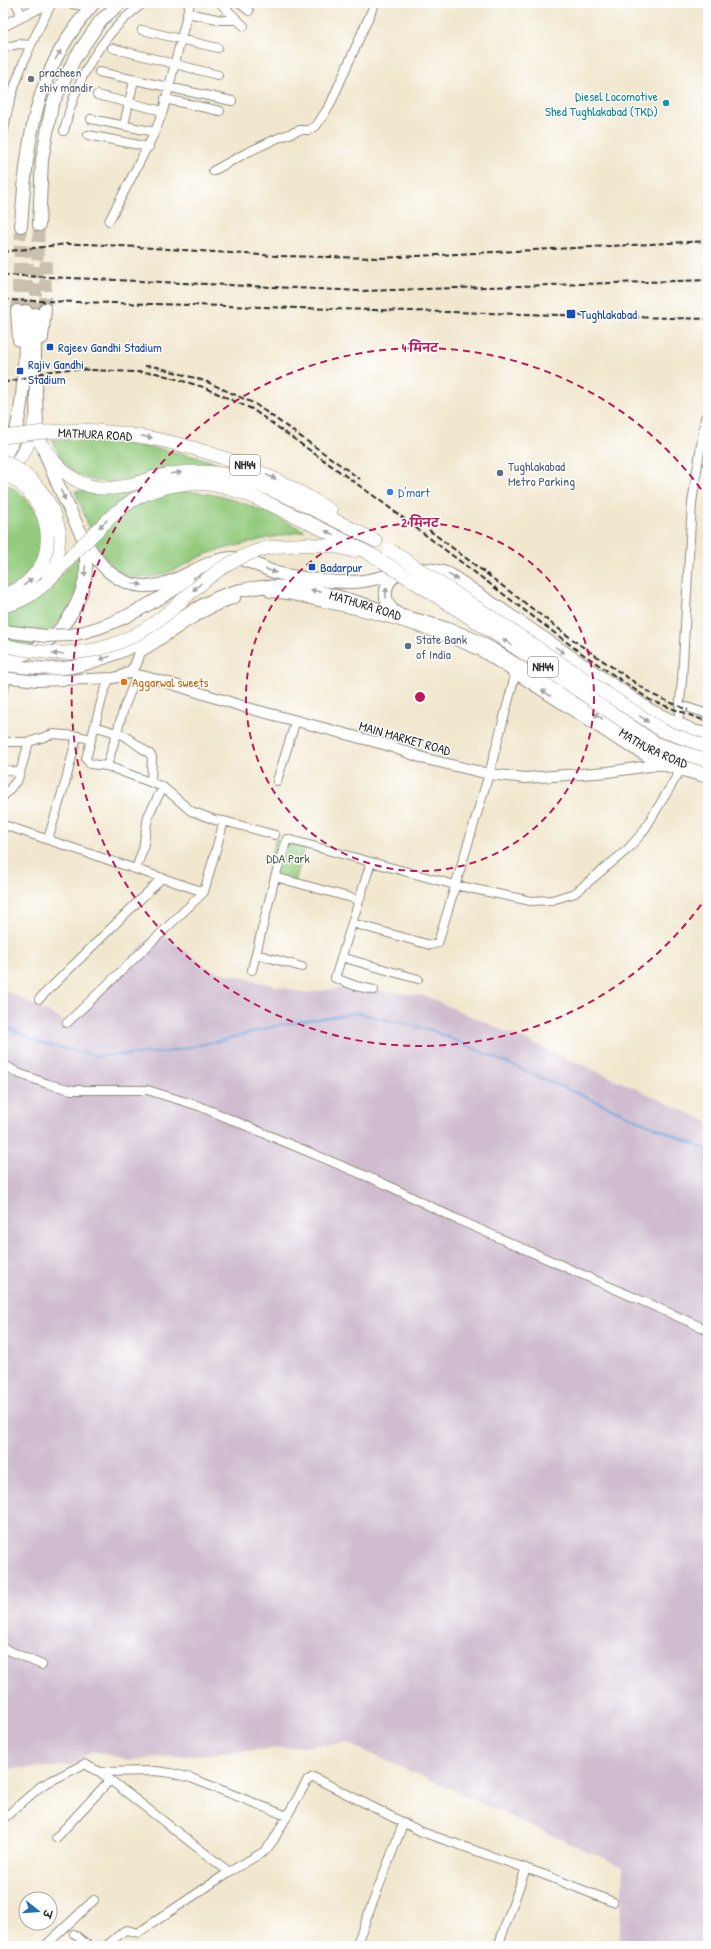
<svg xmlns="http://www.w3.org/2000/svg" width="711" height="1949" font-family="'Patrick Hand','Playpen Sans Deva',sans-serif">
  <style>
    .industrial { fill: #cfbdcf }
    .green { fill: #93ca7d; stroke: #5f7a54 }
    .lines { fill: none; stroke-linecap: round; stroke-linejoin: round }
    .stream { stroke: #6da2da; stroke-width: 2 }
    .primary-tunnel { stroke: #c9c1ad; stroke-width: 12; stroke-dasharray: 12 6; stroke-linecap: butt }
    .minor-casing { stroke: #8e897c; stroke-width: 10 }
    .tertiary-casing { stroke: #8e897c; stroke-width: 12 }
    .primary-casing { stroke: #8e897c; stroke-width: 14 }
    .trunk-casing { stroke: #8e897c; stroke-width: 14 }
    .minor { stroke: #fff; stroke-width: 8 }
    .tertiary { stroke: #fff; stroke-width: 10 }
    .primary { stroke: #fff; stroke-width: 12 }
    .trunk { stroke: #fff; stroke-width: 13 }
    .rail { stroke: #2b2b2b; stroke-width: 2; stroke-dasharray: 6 3; stroke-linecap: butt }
    .primary-bridge-casing { stroke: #8e897c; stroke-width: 14; stroke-linecap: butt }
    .trunk-bridge-casing { stroke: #8e897c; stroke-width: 14; stroke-linecap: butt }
    .primary-bridge { stroke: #fff; stroke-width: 12 }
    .trunk-bridge { stroke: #fff; stroke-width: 13 }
    .oneway { fill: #a0a0a0 }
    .ring { fill: none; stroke: #c2185b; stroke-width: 2; stroke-dasharray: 7 5 }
    .worship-dot { fill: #6b7280; stroke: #fff; stroke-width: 1.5 }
    .culture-dot { fill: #0f9aa8; stroke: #fff; stroke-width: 1.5 }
    .transit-dot { fill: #1a4fb4; stroke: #fff; stroke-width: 1.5 }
    .service-dot { fill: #5c6f8a; stroke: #fff; stroke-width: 1.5 }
    .shop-dot { fill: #3f7fe0; stroke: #fff; stroke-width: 1.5 }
    .food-dot { fill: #e8710a; stroke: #fff; stroke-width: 1.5 }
    .labels { text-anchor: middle; stroke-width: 3; stroke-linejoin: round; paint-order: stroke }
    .shield { fill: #fff; stroke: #6b6b6b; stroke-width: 1 }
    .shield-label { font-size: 12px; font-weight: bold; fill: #2b2b2b }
    .worship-label { font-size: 13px; fill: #5b616d; stroke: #fff; text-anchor: start }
    .culture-label { font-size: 13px; fill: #0d838f; stroke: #fff; text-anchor: end }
    .transit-label { font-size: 13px; fill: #164399; stroke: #fff; text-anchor: start }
    .street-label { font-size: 13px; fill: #2b2b2b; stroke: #fff }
    .service-label { font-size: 13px; fill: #4e5e75; stroke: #fff; text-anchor: start }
    .shop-label { font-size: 13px; fill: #366cbe; stroke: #fff; text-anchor: start }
    .food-label { font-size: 13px; fill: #c56008; stroke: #fff; text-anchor: start }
    .park-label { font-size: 13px; fill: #4f6348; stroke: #fff }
    .centre { fill: #c2185b; stroke: #fff; stroke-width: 2 }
    .ring-label { font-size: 12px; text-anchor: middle; font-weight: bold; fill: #c2185b; stroke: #fff; stroke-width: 3; stroke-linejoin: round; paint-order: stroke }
  </style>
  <rect width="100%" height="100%" fill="#fff"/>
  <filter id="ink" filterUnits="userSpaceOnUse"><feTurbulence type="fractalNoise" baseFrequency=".025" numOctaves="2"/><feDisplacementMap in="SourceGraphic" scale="8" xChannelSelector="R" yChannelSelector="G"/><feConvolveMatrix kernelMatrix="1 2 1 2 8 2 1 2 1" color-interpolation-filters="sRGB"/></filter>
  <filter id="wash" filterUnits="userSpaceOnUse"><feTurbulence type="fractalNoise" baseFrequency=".012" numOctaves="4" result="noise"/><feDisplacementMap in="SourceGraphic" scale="16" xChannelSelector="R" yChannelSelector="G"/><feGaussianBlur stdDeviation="0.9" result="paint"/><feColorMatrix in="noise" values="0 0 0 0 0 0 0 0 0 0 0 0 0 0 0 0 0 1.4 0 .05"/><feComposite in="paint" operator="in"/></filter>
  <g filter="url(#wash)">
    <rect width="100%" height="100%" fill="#f1e7ce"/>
    <path class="industrial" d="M157,931L211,970L305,993L348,987L425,996L637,1089L708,1122V1946H619L623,1867L347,1743L129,1760L92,1751L71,1766L3,1769V989L66,1022Z"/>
    <path class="green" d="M52,440C109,439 163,447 218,463C201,467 184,468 167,472C134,479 96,493 68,467C60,460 56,449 52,440Z
      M3,483C42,499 58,548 25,578C20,583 10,586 3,589Z
      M75,491L128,492L134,505C190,473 254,506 305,531C274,536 247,543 216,551C187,559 170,580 137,577C129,577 120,574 115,569C94,550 86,516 75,491Z
      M80,554C83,592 65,624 32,645C24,650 12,652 3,656V613C36,609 59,576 80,554Z
      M276,839L305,848L294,885L271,878L274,869L272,868L274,861L270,858Z"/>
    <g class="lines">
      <path class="stream" d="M3,1025L40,1043L98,1056L166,1052L228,1039L279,1025L358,1013L431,1030L708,1150"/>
    </g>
  </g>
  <g filter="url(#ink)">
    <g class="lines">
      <path class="primary-tunnel" d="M45,309L46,259
        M17,311L21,226
        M26,311L28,246
        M35,314L39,225"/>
      <g class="minor-casing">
        <path id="minor" d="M16,3L22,16
          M220,3L244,26
          M240,3L249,11
          M187,13L222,20H238
          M142,30L218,48
          M3,48L18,44L30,45
          M112,48L218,75
          M99,72L232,101
          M97,95L163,111
          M165,99L220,111
          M91,119L155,132
          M124,125L134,80
          M64,131C75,81 101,33 144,3
          M3,135C10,87 29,46 52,3
          M88,135L149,147
          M213,171L246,153L278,138L300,130H309L316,126L330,105L375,3
          M109,221L155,132L163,111L190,3
          M137,675L124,708L107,766L163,787L191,811L215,820L224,821L275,835
          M3,691L7,678
          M680,705L708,714
          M678,723L682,680L692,503L705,418L708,413
          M95,726L125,736L150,754L152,757L151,782
          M3,742H29L53,734L77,736L91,739
          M107,766L90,764L86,759L103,695L109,679
          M3,769L20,773
          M277,781L296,720
          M3,797L18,779L29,742
          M7,826L204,892
          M48,839L66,780L77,736
          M371,862L335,978L356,986L374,990
          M136,869L143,849L148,816L163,787
          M275,877L359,900
          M352,923L430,945L438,943L489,774L516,672
          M256,954L302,967
          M341,957L418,979
          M252,970L275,877L287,839L455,885L531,901L552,900L575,893L628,849L643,832L680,771
          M39,999L162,878
          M67,1023L204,892L224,821
          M3,1064L18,1073L48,1084L72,1090H147L199,1106L385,1184L454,1218L708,1330
          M3,1648L42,1665
          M3,1819L41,1786L84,1764L100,1772
          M56,1838L109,1781
          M229,1872L100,1772L155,1771L171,1773L191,1778L287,1816
          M74,1934L89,1946
          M45,1946L94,1900
          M106,1946L124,1931L127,1930L138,1933L229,1872L265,1851L273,1841L307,1781L313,1777L422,1832L545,1875L613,1902
          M356,1946L403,1824
          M498,1946L526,1868"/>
      </g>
      <g class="tertiary-casing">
        <path id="tertiary" d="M72,3L92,6
          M3,26L48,3
          M270,592C289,593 306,598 324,602C377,613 432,628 481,651L618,740L662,765L708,778
          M140,652C171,634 200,609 235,598
          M130,673L169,683L248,708L387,745L426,759L489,774L525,778L608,772L663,764
          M3,677L37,681L114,678C135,673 137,666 141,646"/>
      </g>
      <g class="primary-casing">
        <g id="primary">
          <path d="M39,225L42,160L52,105L75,58L101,20L121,3"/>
          <path d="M21,226C27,140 34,70 94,3"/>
          <path d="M17,311L19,340"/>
          <path d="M35,314V360L37,430"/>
          <path d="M42,338L45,309"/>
          <path d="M45,453C52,471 60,490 69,508C86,547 110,597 163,584C187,577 209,558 234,558C250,559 262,569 277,573C294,577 334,583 352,582C389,581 411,560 449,574L651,711L696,732L708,734"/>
          <path d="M3,458C27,429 24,349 26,311"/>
          <path d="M398,614C381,604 382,582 399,573"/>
          <path d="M71,635C115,627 150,604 188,581"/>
          <path d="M3,660C14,658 25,655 35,649C70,630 95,582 83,543"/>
          <path id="s1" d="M3,665C25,667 50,671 72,667C104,660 134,647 162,630C181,619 199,605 219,597C282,572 338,597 399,615C434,625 460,630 492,649L643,745L679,761L708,770"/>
        </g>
      </g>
      <g class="trunk-casing">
        <path id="trunk" d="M81,430C170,434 256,462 331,511
          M41,444C60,473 84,494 121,487C133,485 144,480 156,477C181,471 207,470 232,476C282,490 329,518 376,541
          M4,473C23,459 31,443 35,420
          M133,500C194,468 234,487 291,514C320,528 349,542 377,558
          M267,548C297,544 325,542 354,551
          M48,575C57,562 59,547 59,531
          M3,595C23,590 35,577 44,560
          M3,606C34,601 55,574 75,552"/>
      </g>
      <use href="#minor" class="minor"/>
      <use href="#tertiary" class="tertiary"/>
      <use href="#primary" class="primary"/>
      <use href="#trunk" class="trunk"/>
      <path class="rail" d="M3,252L66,244H90L277,256L379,258L708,241
        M3,275L362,291L708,280
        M3,300L708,319
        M145,366L157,367L205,381L255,404L360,479
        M3,383L51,371L70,369L156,373L203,387L252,409L378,499L577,650L650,700L708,722
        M429,530L580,645L653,695L688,710"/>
      <g class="primary-bridge-casing">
        <path id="primary-bridge" d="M3,631L46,636L71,635"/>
      </g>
      <g class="trunk-bridge-casing">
        <path id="trunk-bridge" d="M3,437L44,432L81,430
          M3,461C32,474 53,500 59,531
          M3,473C37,489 55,524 44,560
          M390,550L663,731L708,747
          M75,552L116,512L133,500
          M382,561L497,635L657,744L708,761
          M3,645C68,661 119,655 171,610C202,583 225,559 267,548"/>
      </g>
      <use href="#primary-bridge" class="primary-bridge"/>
      <use href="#trunk-bridge" class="trunk-bridge"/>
    </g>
    <defs><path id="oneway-solid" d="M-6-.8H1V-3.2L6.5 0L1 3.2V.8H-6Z"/></defs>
    <g class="oneway">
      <use href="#oneway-solid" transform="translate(58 55) rotate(-58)"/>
      <use href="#oneway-solid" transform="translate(147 437) rotate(11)"/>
      <use href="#oneway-solid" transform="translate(176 473) rotate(-7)"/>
      <use href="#oneway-solid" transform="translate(271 477) rotate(26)"/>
      <use href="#oneway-solid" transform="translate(63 495) rotate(66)"/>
      <use href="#oneway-solid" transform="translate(103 524) rotate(136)"/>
      <use href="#oneway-solid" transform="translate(330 533) rotate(-154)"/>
      <use href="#oneway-solid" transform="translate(85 571) rotate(95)"/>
      <use href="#oneway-solid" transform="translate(271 571) rotate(20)"/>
      <use href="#oneway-solid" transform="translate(453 577) rotate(32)"/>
      <use href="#oneway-solid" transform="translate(28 582) rotate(-39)"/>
      <use href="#oneway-solid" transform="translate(137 584) rotate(10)"/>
      <use href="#oneway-solid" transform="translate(197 587) rotate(138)"/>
      <use href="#oneway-solid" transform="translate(316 591) rotate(-167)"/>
      <use href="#oneway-solid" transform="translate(386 593) rotate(-86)"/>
      <use href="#oneway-solid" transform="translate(507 642) rotate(-146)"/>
      <use href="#oneway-solid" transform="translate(560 650) rotate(34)"/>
      <use href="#oneway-solid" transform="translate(58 654) rotate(-180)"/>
      <use href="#oneway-solid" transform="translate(105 658) rotate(164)"/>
      <use href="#oneway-solid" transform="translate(546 693) rotate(-145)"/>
      <use href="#oneway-solid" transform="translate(598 716) rotate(-147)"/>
      <use href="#oneway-solid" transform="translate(644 719) rotate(34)"/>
    </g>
  </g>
  <g class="ring">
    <circle cx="420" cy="697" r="174"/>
    <path d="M708 895A349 349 0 1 1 708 499"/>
  </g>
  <circle class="worship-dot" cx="31" cy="79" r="4"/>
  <circle class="culture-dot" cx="666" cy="103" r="4"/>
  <g class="transit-dot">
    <rect x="566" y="309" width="10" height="10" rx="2"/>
    <rect x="46" y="343" width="8" height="8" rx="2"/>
    <rect x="16" y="367" width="8" height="8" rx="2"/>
    <rect x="308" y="563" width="8" height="8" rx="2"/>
  </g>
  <g class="service-dot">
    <circle cx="500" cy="473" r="4"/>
    <circle cx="408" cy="646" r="4"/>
  </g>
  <circle class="shop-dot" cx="390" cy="492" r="4"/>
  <circle class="food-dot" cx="124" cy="682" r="4"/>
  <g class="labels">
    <g class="shield">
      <rect x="230" y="455" width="30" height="20" rx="3"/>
      <rect x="528" y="657" width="30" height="20" rx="3"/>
    </g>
    <g class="shield-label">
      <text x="245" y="469">NH44</text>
      <text x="543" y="671">NH44</text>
    </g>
    <g class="worship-label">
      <text x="39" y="77">pracheen<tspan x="39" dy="15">shiv mandir</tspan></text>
    </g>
    <g class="culture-label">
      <text x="658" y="101">Diesel Locomotive<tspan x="658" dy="15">Shed Tughlakabad (TKD)</tspan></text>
    </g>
    <g class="transit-label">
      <text x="580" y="319">Tughlakabad</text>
      <text x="58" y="352">Rajeev Gandhi Stadium</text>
      <text x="28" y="369">Rajiv Gandhi<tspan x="28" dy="15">Stadium</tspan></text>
      <text x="320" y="572">Badarpur</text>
    </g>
    <g class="street-label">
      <text transform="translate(95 434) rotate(3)" y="5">MATHURA ROAD</text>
      <text dy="5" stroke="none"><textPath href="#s1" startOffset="383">MATHURA ROAD</textPath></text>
      <text transform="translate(405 738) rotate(16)" y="5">MAIN MARKET ROAD</text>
      <text dy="5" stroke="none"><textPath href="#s1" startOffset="707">MATHURA ROAD</textPath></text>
    </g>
    <g class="service-label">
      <text x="508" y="471">Tughlakabad<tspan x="508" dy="15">Metro Parking</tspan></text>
      <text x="416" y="644">State Bank<tspan x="416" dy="15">of India</tspan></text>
    </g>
    <g class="shop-label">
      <text x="398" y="497">D'mart</text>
    </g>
    <g class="food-label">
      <text x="132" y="687">Aggarwal sweets</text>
    </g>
    <g class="park-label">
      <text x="288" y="863">DDA Park</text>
    </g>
  </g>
  <circle cx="420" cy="697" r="6" class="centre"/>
  <g class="ring-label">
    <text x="420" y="352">4 मिनट</text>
    <text x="420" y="527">2 मिनट</text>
  </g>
  <rect width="711" height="1949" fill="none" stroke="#fff" stroke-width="16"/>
  <g transform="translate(38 1911) rotate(107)"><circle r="19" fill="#ffffff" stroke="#aaaaaa"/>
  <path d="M0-3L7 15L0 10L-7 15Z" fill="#1f6fb2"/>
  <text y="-6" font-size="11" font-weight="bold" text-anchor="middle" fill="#2b2b2b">उ</text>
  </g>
</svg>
